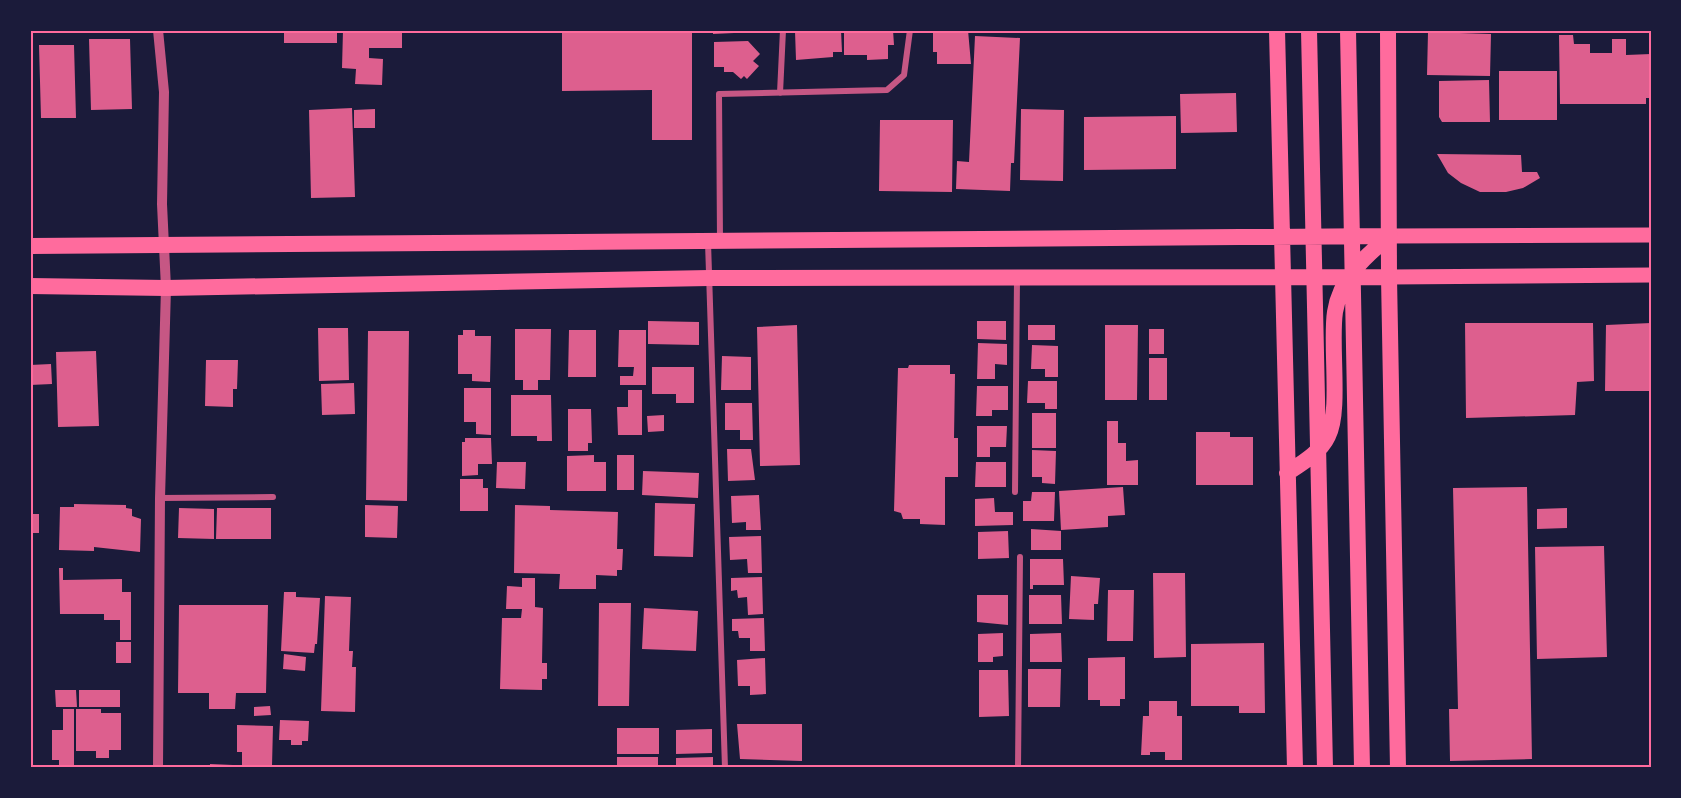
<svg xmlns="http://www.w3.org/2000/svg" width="1681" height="798" font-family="Cabin,sans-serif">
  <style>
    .building { fill: #dd5f8e }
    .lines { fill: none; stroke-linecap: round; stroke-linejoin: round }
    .minor { stroke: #c65784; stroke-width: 6 }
    .tertiary { stroke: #c65784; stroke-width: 10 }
    .primary { stroke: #ff6b9d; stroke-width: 15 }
    .trunk { stroke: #ff6b9d; stroke-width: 16 }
    .neatline { fill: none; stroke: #ff6b9d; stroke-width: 2 }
  </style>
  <rect width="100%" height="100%" fill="#1b1b3a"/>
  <path class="building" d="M284,30H337V43H284Z
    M343,30H402V48H369V58L383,59L382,85L355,84L356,69L342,68Z
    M562,30H692V140H652V90L562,91Z
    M713,30H734V33L713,34Z
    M746,30H764L765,33H746Z
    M841,30L842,52H833V57L796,60L795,31Z
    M844,30H893L894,45H888V59L867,60V55H844Z
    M933,30H968L971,64H937V52H933Z
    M1428,32L1491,34L1490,76L1427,75Z
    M1559,35H1573L1574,44H1590V53H1612V39H1626V55L1651,54V98H1646V104H1560Z
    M975,36L1020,38L1014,163H1011L1010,191L956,189L957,161L969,162Z
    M89,39H130L132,109L91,110Z
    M748,41L760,54L753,61L759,66L747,79L744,76L741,79L733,72H724V67H714V42Z
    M39,45H74L76,118H41Z
    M1499,71H1557V120H1499Z
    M1489,80L1490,122H1442L1439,117V81Z
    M1236,93L1237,132L1181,133L1180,94Z
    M352,108L355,197L311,198L309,110Z
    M375,109V128H354V110Z
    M1021,109L1064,110L1063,181L1020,180Z
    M1176,116V169L1084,170V117Z
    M880,120H953L952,192L879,191Z
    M1437,154L1521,155L1522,172H1537L1540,178L1523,188L1506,192H1480L1461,183L1448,173Z
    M648,321L699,322V345L648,344Z
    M977,321H1006V340L977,339Z
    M1465,323H1593L1594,381L1577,382L1575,415L1466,418Z
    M1651,323L1650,391H1605L1606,325Z
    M797,325L800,465L760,466L757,327Z
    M1028,325H1055V340H1028Z
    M1105,325H1138L1137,400H1105Z
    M318,328H348L349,380L319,381Z
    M515,329H551L550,380H538V390H523V380H515Z
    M1149,329H1164V354H1149Z
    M463,330H475V336H491L490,382L472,381V374H458V335H463Z
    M569,330H596V377H568Z
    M619,330H646V385H620V376H633L634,367H618Z
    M368,331H409L407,501L366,500Z
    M978,343L1007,344V365L995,364V379H977Z
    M1032,345L1058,346V377H1045V369H1031Z
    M96,351L99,426L58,427L56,352Z
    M722,356L751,357V390H721Z
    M1149,358H1167V400H1149Z
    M206,360H238L237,389H233V407L205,406Z
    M51,364L52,384L30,385V365Z
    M909,365H950V374H955L954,438H958V477H945V525L920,524V519H903L901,513L894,511L898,368H908Z
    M652,367H694V403H676V394H652Z
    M1028,381H1057V409H1045V403H1027Z
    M354,383L355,414L322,415L321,384Z
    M977,386H1008V410H992V416H976Z
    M464,388H491V435L476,434V422H464Z
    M628,390H642V435H618L617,407H628Z
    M511,395H551L552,441H537V436H511Z
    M725,403H752L753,440H740V430H725Z
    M568,409H591L592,443H588V451H568Z
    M1032,413H1056V448H1032Z
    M664,415V431L648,432L647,416Z
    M1107,421H1118V443H1126V461L1138,460V485H1107Z
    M977,426H1007L1006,447H990V457H977Z
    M1196,432H1230V437H1253V485H1196Z
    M465,438H491L492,464H478V475L462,476V442H465Z
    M727,449H751L755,480L728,481Z
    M1032,450L1056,451L1055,484L1042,483V477H1032Z
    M594,455V462H606V491H567V456Z
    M617,455H634V490H617Z
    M497,462H526L525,489L496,488Z
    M976,462H1006V487H975Z
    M643,471L699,473L698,498L642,495Z
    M460,479H483V488H488V511H460Z
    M1123,487L1125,515L1108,516V527L1061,530L1059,491Z
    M1527,487L1532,759L1450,761L1449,709H1458L1453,488Z
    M1032,492H1055L1054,521H1023V501H1031Z
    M759,495L761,530H746V522L732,523L731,496Z
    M994,498L995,512H1013V525L975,526V499Z
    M655,503L695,504L693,557L654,556Z
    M74,504L126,505V508L132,509V516L141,519L140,552L94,547V551L59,550L60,507H74Z
    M365,505L398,506L397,538L365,537Z
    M515,505L550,506V510L618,512L617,549H623L622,570H617V576L596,575V589H559L560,574L514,573Z
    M179,508L214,509V539L178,538Z
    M217,508H271V539H216Z
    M1567,508V528L1537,529V509Z
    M30,514H39V533H30Z
    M1031,529L1061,531V550H1031Z
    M1008,531L1009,558L978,559V532Z
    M761,536L762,573H748L747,559L730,560L729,537Z
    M1604,546L1607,657L1537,659L1535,547Z
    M1030,559H1063L1064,585H1033V589H1030Z
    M59,568H63V580L122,579V592H131V640H120V620H104V614H60Z
    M1153,573H1185L1186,657L1154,658Z
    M1071,576L1100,578L1098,604H1094V620L1069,619Z
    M762,577L763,614L748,615L747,597L738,598L737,590L731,591V578Z
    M522,578H535V607L543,608L542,663H547V679H542V690L500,689L502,618H521L522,609H506L507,586L522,587Z
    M1108,590H1134L1133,641H1107Z
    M284,592H296V597L320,598L317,644H315L314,653L281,651Z
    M977,595H1008V625L977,622Z
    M1029,595H1061L1062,624H1029Z
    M325,596L351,597L349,651H353L352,667H356L355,712L321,711Z
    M599,603H631L629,706H598Z
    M179,605H268L266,693H236L235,709H209V693H178Z
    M644,608L698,611L696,651L642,649Z
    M764,618L765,651H750V638H739L738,631H732V619Z
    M1003,633V656L993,657V662H978V634Z
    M1061,633L1062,662H1030V634Z
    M116,642H131V663H116Z
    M1264,643L1265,713H1239V706H1191V644Z
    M284,654L306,657L305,671L283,669Z
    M1125,657V699H1120V706H1100V700H1088V658Z
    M765,658L766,694L750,695V686H738L737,660Z
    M1028,669H1061L1060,707H1028Z
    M979,670H1008L1009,716L979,717Z
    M55,690H76L77,707H56Z
    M79,690H120V707H79Z
    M1149,701H1177V716H1182V760H1165V752H1150V755H1141L1143,716H1149Z
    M270,706L271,715L254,716V707Z
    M63,709H74V768H59V760H52V730H63Z
    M76,709H101V713H121V750H109V758H96V751H76Z
    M280,720L309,721L308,741H302V745H291V740H279Z
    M737,724H802V761L740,759Z
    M237,725L273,726L272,766H242V752H237Z
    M617,728H659V754H617Z
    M712,729V753L676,754V730Z
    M617,757H658V768H617Z
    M713,757V768H676V758Z
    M210,764L233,765V768H210Z"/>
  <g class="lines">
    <path class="minor" d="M780,93L783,30
      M720,241L719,94L887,90L904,75L910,30
      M708,242L725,768
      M1015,492L1017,279
      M160,498L273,497
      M1018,768L1020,557"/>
    <path class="tertiary" d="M158,768L160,498L166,288L162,204L164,92L158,30"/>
    <path class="primary" d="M1390,236L1651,235
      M1389,277L1651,275"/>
    <path class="trunk" d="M1277,30L1295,768
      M1309,30L1325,768
      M1348,30L1362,768
      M1388,30L1389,277L1398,768
      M30,246L1390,236
      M30,286L166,288L709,278L1389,277
      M1287,473C1302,463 1320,453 1328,436C1341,411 1330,344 1335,312C1340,279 1365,256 1390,236"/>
  </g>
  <rect width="1681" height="798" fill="none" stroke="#1b1b3a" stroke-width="63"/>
  <rect x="32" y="32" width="1618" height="734" class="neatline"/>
</svg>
